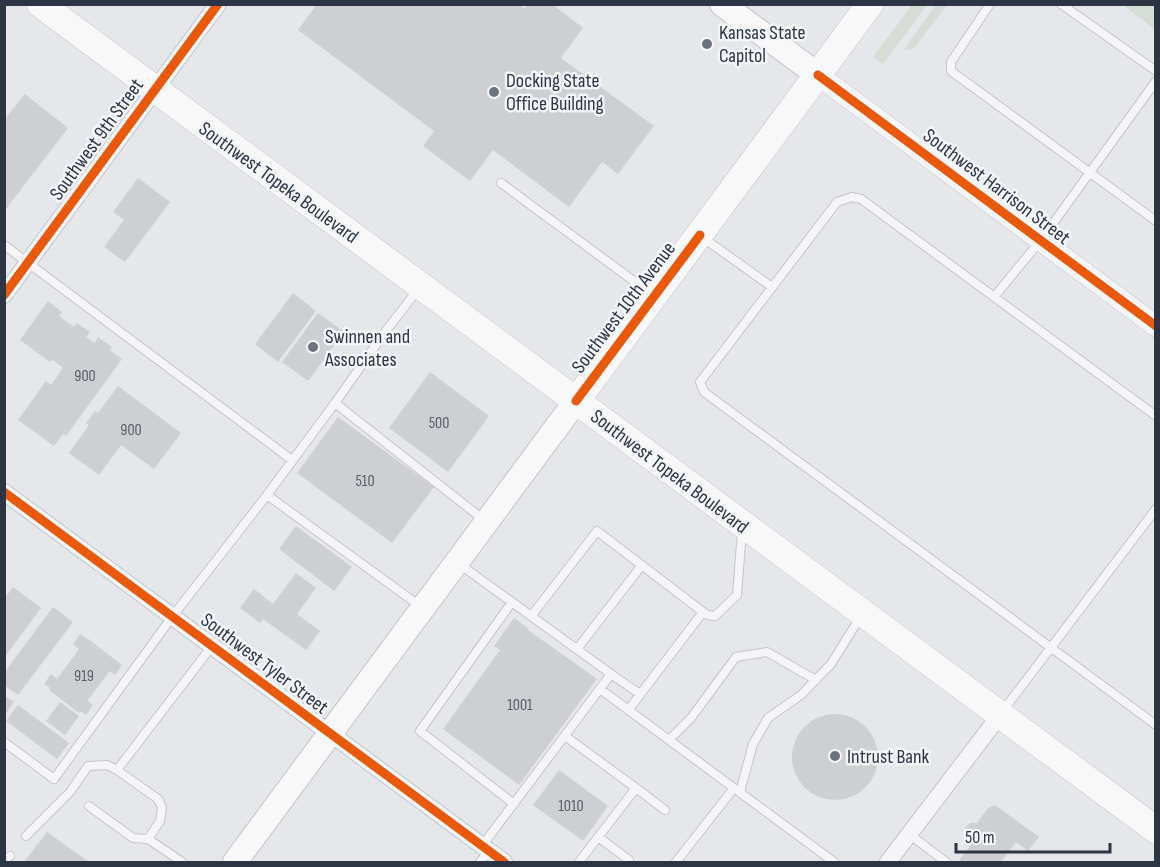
<svg xmlns="http://www.w3.org/2000/svg" width="1160" height="867" font-family="'Sofia Sans Condensed',sans-serif">
  <style>
    .green { fill: #d6ddd6 }
    .building { fill: #cecfd2 }
    .lines { fill: none; stroke-linecap: round; stroke-linejoin: round }
    .service-casing { stroke: #c3c5c8; stroke-width: 10 }
    .minor-casing { stroke: #c3c5c8; stroke-width: 18 }
    .tertiary-casing { stroke: #c3c5c8; stroke-width: 22 }
    .secondary-casing { stroke: #c3c5c8; stroke-width: 26 }
    .primary-casing { stroke: #c2c4c7; stroke-width: 28 }
    .service { stroke: #f5f5f7; stroke-width: 8 }
    .minor { stroke: #f5f5f7; stroke-width: 16 }
    .tertiary { stroke: #f5f5f7; stroke-width: 21 }
    .secondary { stroke: #f8f8f8; stroke-width: 24 }
    .primary { stroke: #f8f8f8; stroke-width: 27 }
    .cycleway-casing { stroke: #f4f6f9; stroke-width: 13 }
    .cycleway { stroke: #e8590c; stroke-width: 9 }
    .poi-dot { fill: #6d737d; stroke: #f4f6f9; stroke-width: 2 }
    .labels { text-anchor: middle; stroke-width: 5; stroke-linejoin: round; paint-order: stroke }
    .number-label { font-size: 16px; fill: #565c68 }
    .poi-label { font-size: 20px; fill: #2d3443; stroke: #f4f6f9; text-anchor: start }
    .street-label { font-size: 20px; fill: #2d3443; stroke: #f4f6f9 }
  </style>
  <rect width="100%" height="100%" fill="#e5e7ea"/>
  <path class="green" d="M937,4L947,5L915,47L911,50L904,49Z
    M912,5H927L883,64L873,57Z
    M1125,5H1155V30L1127,8Z"/>
  <path class="building" d="M317,4H519L525,9L528,4H552L583,28L561,58L654,126L618,174L602,162L569,207L493,150L470,181L423,146L434,131L298,30Z
    M25,94L68,128L6,209L4,120Z
    M138,178L170,202L125,262L104,247L124,220L113,212Z
    M293,293L316,311L278,362L255,344Z
    M48,301L62,312L59,316L74,327L77,323L90,332L86,337L95,343L98,337L112,347L110,350L122,359L66,436L63,434L54,446L18,420L46,381L51,385L63,368L52,359L50,362L20,340Z
    M318,313L344,332L308,381L282,362Z
    M430,372L489,416L448,472L389,428Z
    M118,386L181,433L154,469L121,445L99,475L69,453L89,425L86,423L95,411L98,413Z
    M338,417L434,487L392,543L297,473Z
    M296,526L352,567L334,591L279,549Z
    M296,573L316,588L297,614L320,631L306,650L263,619L260,623L240,608L254,589L273,604Z
    M13,587L41,608L4,658V599Z
    M53,607L73,622L18,695L4,685V673Z
    M514,618L529,629L528,630L597,679L519,785L443,729L500,650L494,646Z
    M80,634L87,639V638L122,665L115,675L110,671L87,701L93,705L86,715L80,711L79,713L49,690L50,688L44,684L51,674L57,679L79,649L73,644Z
    M4,695L14,702L4,716Z
    M60,702L79,716L65,735L46,721Z
    M18,705L69,743L57,759L6,721Z
    M792 757a43 43 0 1 1 86 0a43 43 0 1 1-86 0Z
    M559,770L608,806L583,841L533,805Z
    M995,805L1039,837L1028,851L1016,842L1001,862H963L959,860L972,844L964,839L968,834L965,828L970,823H977L988,808Z
    M47,832L89,862H24Z"/>
  <g class="lines">
    <g class="service-casing">
      <path id="service" d="M990,4L951,62V71L1156,221
        M1061,4L1156,71
        M501,183L650,293
        M702,237L772,287
        M4,245L292,460
        M419,288L385,332L335,403L484,520
        M994,297L1041,240L1156,81
        M335,403L267,495L420,606
        M1156,416L861,199L852,197L837,202L700,382L704,392L1156,725
        M458,563L611,674L482,846
        M512,602L420,731L514,804
        M532,615L597,531L707,615L715,616L737,595L742,531
        M577,649L642,565
        M611,674L640,694
        M600,689L834,862
        M629,709L703,612
        M1002,712L1156,509
        M565,736L636,788L579,862
        M669,740L691,718L736,657L767,652L816,680
        M4,742L54,779L172,617L267,495
        M636,788L665,810
        M740,792L753,744L768,718L801,695L831,664L861,616
        M89,806L133,838L148,839
        M909,834L946,862
        M26,836L70,792L88,766L107,765L117,770
        M598,837L629,860
        M4,861L10,856
        M182,862L148,839L160,821L162,807L158,799L117,770L212,646
        M480,862L489,851
        M676,862L734,788"/>
    </g>
    <g class="minor-casing">
      <path id="minor" d="M4,295L218,4
        M4,492L504,862
        M888,862L1000,715"/>
    </g>
    <g class="tertiary-casing">
      <path id="tertiary" d="M818,75L1156,326"/>
    </g>
    <g class="secondary-casing">
      <path id="secondary" d="M722,4L818,75
        M235,862L576,401"/>
    </g>
    <g class="primary-casing">
      <path id="primary" d="M40,4L1156,830
        M576,401L870,4"/>
    </g>
    <use href="#service" class="service"/>
    <use href="#minor" class="minor"/>
    <use href="#tertiary" class="tertiary"/>
    <use href="#secondary" class="secondary"/>
    <use href="#primary" class="primary"/>
    <g class="cycleway-casing">
      <path id="cycleway" d="M818,75L1156,326
        M4,295L218,4
        M576,401L700,235
        M4,492L504,862"/>
    </g>
    <use href="#cycleway" class="cycleway"/>
  </g>
  <g class="poi-dot">
    <circle cx="707" cy="44" r="6"/>
    <circle cx="494" cy="92" r="6"/>
    <circle cx="313" cy="347" r="6"/>
    <circle cx="835" cy="756" r="6"/>
  </g>
  <g class="labels">
    <g class="number-label">
      <text x="85" y="381">900</text>
      <text x="439" y="428">500</text>
      <text x="131" y="435">900</text>
      <text x="365" y="486">510</text>
      <text x="84" y="681">919</text>
      <text x="520" y="710">1001</text>
      <text x="571" y="811">1010</text>
    </g>
    <g class="poi-label">
      <text x="719" y="39">Kansas State<tspan x="719" dy="23">Capitol</tspan></text>
      <text x="506" y="87">Docking State<tspan x="506" dy="23">Office Building</tspan></text>
      <text x="325" y="343">Swinnen and<tspan x="325" dy="23">Associates</tspan></text>
      <text x="847" y="763">Intrust Bank</text>
    </g>
    <g class="street-label">
      <text transform="translate(96 139) rotate(-54)" y="7">Southwest 9th Street</text>
      <text transform="translate(279 182) rotate(36)" y="7">Southwest Topeka Boulevard</text>
      <text transform="translate(997 186) rotate(37)" y="7">Southwest Harrison Street</text>
      <text transform="translate(623 307) rotate(-53)" y="7">Southwest 10th Avenue</text>
      <text transform="translate(670 471) rotate(37)" y="7">Southwest Topeka Boulevard</text>
      <text transform="translate(265 663) rotate(37)" y="7">Southwest Tyler Street</text>
    </g>
  </g>
  <rect width="1160" height="867" fill="none" stroke="#2d3443" stroke-width="12"/>
  <path d="M956 843v9h154v-9" fill="none" stroke="#2d3443" stroke-width="3"/>
  <text x="965" y="843" font-size="18" fill="#2d3443" stroke="#f4f6f9" stroke-width="4.5" paint-order="stroke">50 m</text>
</svg>
